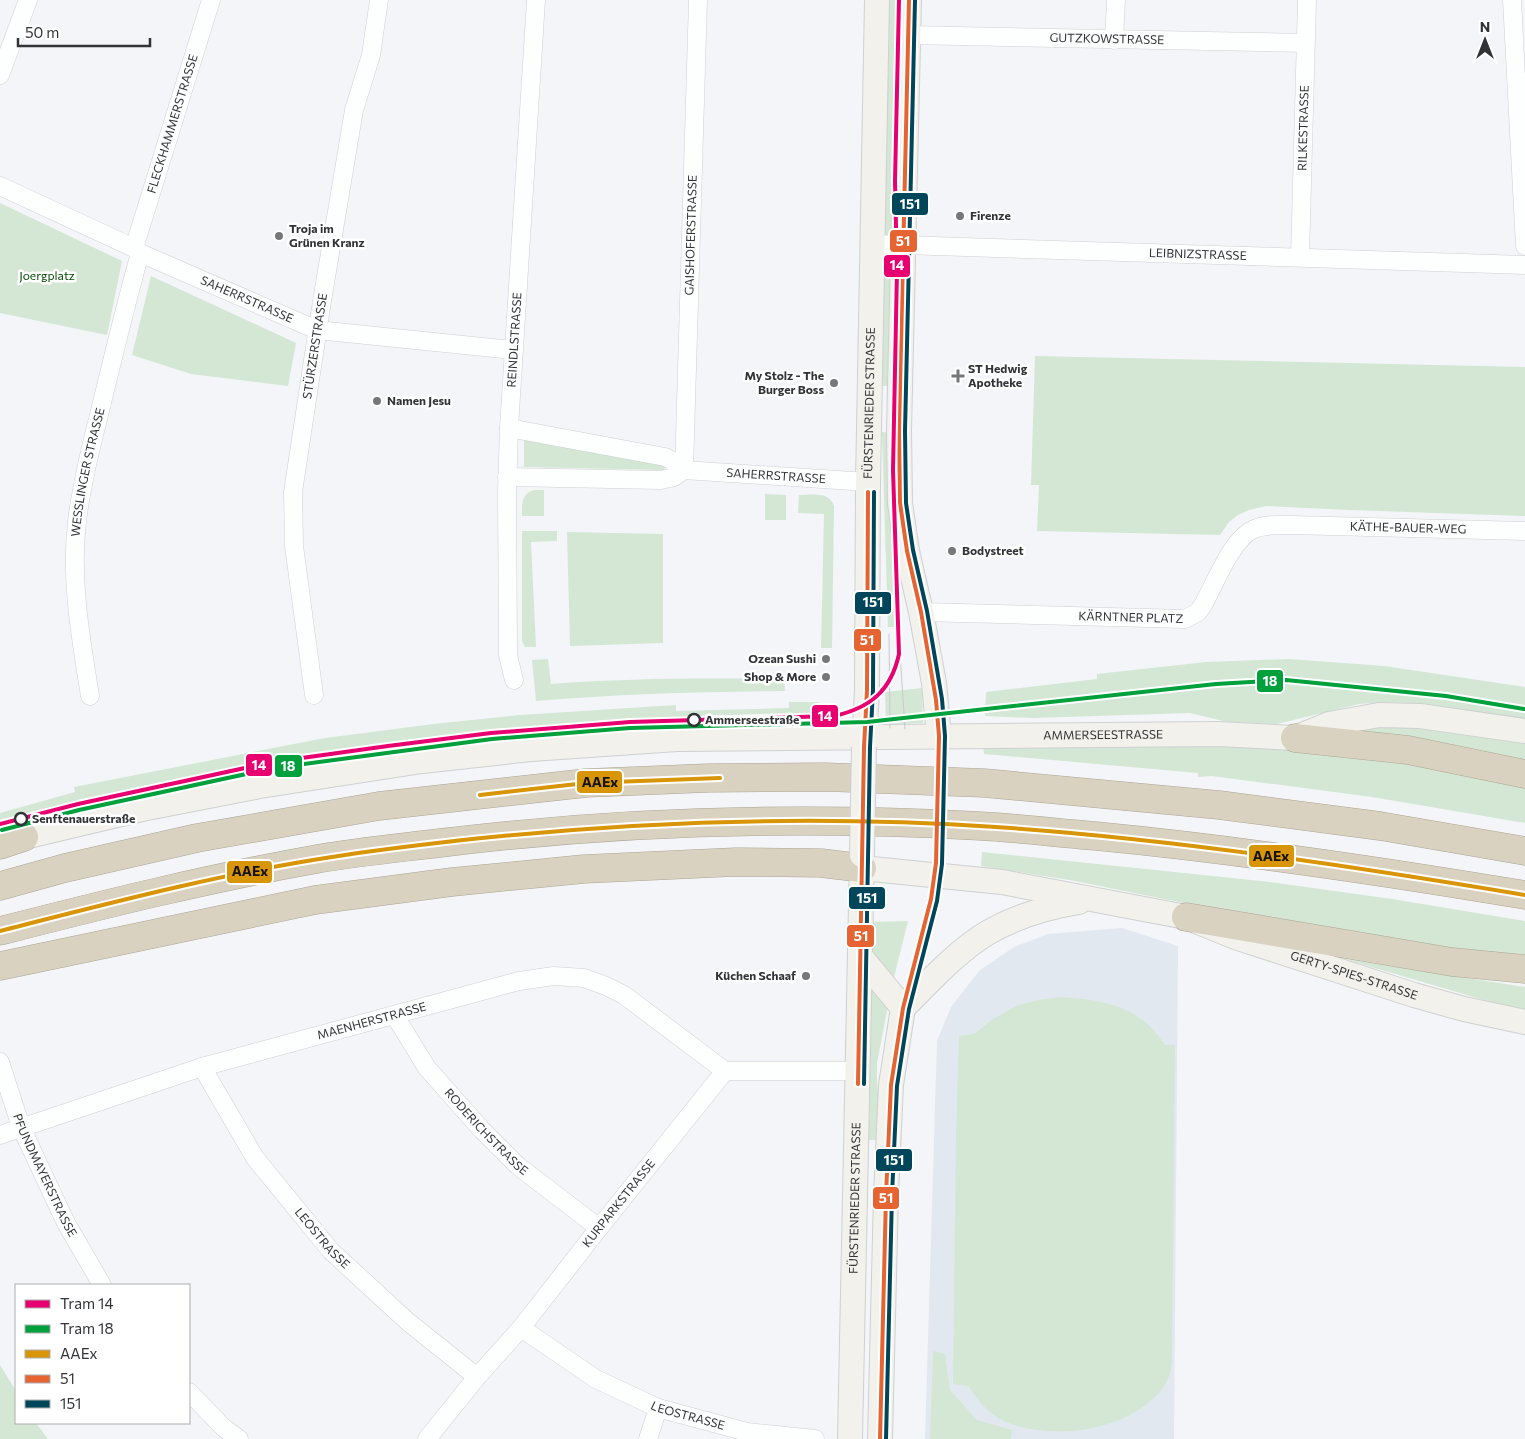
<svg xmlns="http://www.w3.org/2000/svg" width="1525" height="1439" font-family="Commissioner,sans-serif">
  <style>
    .built { fill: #e2e8f0 }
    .green { fill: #d3e7d4 }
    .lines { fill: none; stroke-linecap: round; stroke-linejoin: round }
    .street-casing { stroke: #ced0d2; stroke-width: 19 }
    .secondary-casing { stroke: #ced0d2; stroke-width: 26 }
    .highway-casing { stroke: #ada594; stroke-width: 29 }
    .street { stroke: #fdfefe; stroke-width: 18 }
    .secondary { stroke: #f3f1eb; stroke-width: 24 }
    .highway { stroke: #d9d2c1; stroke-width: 28 }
    .tram { stroke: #cacacb; stroke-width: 1 }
    .secondary-bridge-casing { stroke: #ced0d2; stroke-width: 26; stroke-linecap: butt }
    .secondary-bridge { stroke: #f3f1eb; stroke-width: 24 }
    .bus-1-casing { stroke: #fff; stroke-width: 8 }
    .bus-2-casing { stroke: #fff; stroke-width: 8 }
    .bus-3-casing { stroke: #fff; stroke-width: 8 }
    .bus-1 { stroke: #d99508; stroke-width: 4 }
    .bus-2 { stroke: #e66432; stroke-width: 4 }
    .bus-3 { stroke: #00465a; stroke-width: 4 }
    .tram-1-casing { stroke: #fff; stroke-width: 8 }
    .tram-2-casing { stroke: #fff; stroke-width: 8 }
    .tram-1 { stroke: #e80071; stroke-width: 4 }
    .tram-2 { stroke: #00a03c; stroke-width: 4 }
    .poi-dot { fill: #76777a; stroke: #fff; stroke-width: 2 }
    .stop-dot { fill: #fff; stroke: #323336; stroke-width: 2.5 }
    .labels { text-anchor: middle; stroke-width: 5; stroke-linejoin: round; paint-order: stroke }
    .street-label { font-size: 12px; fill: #323336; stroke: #fff }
    .poi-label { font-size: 12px; font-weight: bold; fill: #323336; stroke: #fff; text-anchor: start }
    .park-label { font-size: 12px; fill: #004a00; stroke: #fff }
    .stop-label { font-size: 12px; font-weight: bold; fill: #323336; stroke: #fff; text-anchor: start }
    .line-badge { stroke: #fff; stroke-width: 2 }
    .badge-label { font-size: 14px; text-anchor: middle; font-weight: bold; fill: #fff }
    .pale-badge-label { font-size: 14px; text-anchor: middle; font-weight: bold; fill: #111 }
  </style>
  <rect width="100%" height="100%" fill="#f3f5f8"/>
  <path class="built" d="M1122,928L1178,946L1174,1439H925L937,1041L951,1007L980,970L1014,947L1048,934Z"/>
  <path class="green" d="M883,0H904L900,243L880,242Z
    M0,203L122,261L107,335L0,313Z
    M881,247H899L898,386H880Z
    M151,276L296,343L288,386L191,374L132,355Z
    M1035,356L1525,367V516L1349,510L1266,506L1249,510L1238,515L1229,522L1220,535L1037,531L1039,485H1031Z
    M882,432L896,433L897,560L901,627H888Z
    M524,440H534L666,465L664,470L524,467Z
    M533,490H544V516H522C522,504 521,495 533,490Z
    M765,494L786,495V520H765Z
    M799,495C812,495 829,491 834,506L832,648H821L824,514L798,513Z
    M522,531H557V541L531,542L536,647H525L522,641Z
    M567,532L663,534V643L570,646Z
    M548,659L551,684C628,678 706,678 784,679L785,691C702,692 619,694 536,701L532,660Z
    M1289,659L1384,666L1525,687V719L1411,703L1385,702L1359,704L1277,724L1227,722L1190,713L1033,718L985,716L986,692L1097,679V674L1206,662Z
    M922,688L923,723L886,724L885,692Z
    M789,702H819L818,720L703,722L702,727C546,732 390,750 236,778C157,793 78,814 0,834V813L75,792L74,787L325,738L434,724L520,715L676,705V711L789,708Z
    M1416,723L1525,739V760L1475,749L1348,730Z
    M1192,742L1318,749L1525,783V823L1372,797L1212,776L1198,777V773L984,754L983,746Z
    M982,852L1270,882L1392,899L1525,921V959L1337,934L1075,881L981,866Z
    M908,921L892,985L877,1063V1081L879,1107L876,1140H868L872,922Z
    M1344,959L1525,987V1012Z
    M1061,997C1105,1000 1140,1006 1165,1045H1175L1172,1359C1171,1366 1171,1374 1167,1381C1163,1391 1155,1397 1147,1404C1110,1433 1049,1439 1006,1422C988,1414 979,1401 968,1386L953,1384L956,1133L959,1036L974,1034L993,1019L1018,1005L1038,1000Z
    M933,1351L945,1354L950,1390L977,1420L1012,1430L1011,1439H930Z
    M0,1365L16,1391V1423H36L48,1439H0Z"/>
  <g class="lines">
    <g class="street-casing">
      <g id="street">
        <path d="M1512,0L1525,246"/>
        <path id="s1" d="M908,35L1305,43"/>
        <path d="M1114,40L1116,0"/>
        <path d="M0,75L28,0"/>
        <path id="s2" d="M0,186L134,248L140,253L317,330L513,350"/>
        <path id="s3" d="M872,244L1525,265"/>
        <path id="s4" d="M134,248L211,0"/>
        <path id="s5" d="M1300,257L1307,0"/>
        <path id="s6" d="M509,428L665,457L671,460L684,470L868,482"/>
        <path id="s7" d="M684,470L698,0"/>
        <path d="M507,477L661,480L674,477L684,470"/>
        <path id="s8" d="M921,612L1185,619L1198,612L1203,605C1215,584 1232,538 1254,529C1266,524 1279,525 1292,525L1525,531"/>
        <path id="s9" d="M514,680L508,655L507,493L509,428L536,0"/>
        <path id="s10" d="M314,695L294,546L293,492L322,301L354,110L371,55L379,0"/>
        <path id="s11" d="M90,696C81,639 70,580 77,522C81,486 90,450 99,415C112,361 125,307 140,253"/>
        <path id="s12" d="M395,1016L427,1068L482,1130L518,1166L599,1228"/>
        <path id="s13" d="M0,1062L21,1127L66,1223L102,1285"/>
        <path id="s14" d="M202,1067L255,1158L331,1251L407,1321L477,1377"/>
        <path d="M725,1071H858"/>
        <path id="s15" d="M0,1135L202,1067L519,981L554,976L584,978L606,986L624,995L725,1071"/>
        <path id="s16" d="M521,1328L596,1379L658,1408L747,1432L815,1439"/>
        <path d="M189,1392L224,1428L239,1439"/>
        <path id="s17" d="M427,1439L477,1377L521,1328L599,1228L725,1071"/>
        <path d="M648,1439L658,1408"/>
      </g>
    </g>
    <g class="secondary-casing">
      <g id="secondary">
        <path d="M909,0L899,431L900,503L907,551L921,612L934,683L939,736"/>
        <path id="s18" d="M864,747L867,690L868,482L877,0"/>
        <path id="s19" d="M7,841L142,809L260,786L422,761L531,749L677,739L1218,734L1295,738L1329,724L1379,715L1420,716L1525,731"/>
        <path id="s20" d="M862,868L1002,882L1186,917L1238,938L1414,995L1464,1009L1525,1022"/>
        <path d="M860,956L903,1008L891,1085L886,1195L880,1439"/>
        <path d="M903,1008C929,982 958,950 989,932C1017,916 1048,907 1079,902"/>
        <path id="s21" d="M850,1439L862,855"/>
      </g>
    </g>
    <g class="highway-casing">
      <path id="highway" d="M1295,738L1408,750L1525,774
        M0,845L24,837
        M0,886L65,868L197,838L379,806L586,783L708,778L825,777L984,783L1219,805L1380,826L1525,851
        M1186,917L1452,962L1525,969
        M0,931C105,904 210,878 317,859C357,852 399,848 440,843C619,821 800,816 980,826C1019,828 1057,833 1096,836C1240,850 1382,871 1525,895
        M0,966L315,900L452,882L584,869L736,862L821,863L862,868"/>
    </g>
    <use href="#street" class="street"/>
    <use href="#secondary" class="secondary"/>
    <use href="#highway" class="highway"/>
    <path class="tram" d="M889,634L890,728
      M899,638L905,729"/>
    <g class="secondary-bridge-casing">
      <path id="secondary-bridge" d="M862,855L864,747"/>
    </g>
    <use href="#secondary-bridge" class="secondary-bridge"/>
    <g class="bus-1-casing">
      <path id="bus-1" d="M480,795L586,783L720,778
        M0,931C110,903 220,874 332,857C375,850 419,845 463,840C639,821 818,815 996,827C1173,839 1350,866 1525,895"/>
    </g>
    <g class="bus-2-casing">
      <path id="bus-2" d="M858,1084L864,747L867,690L868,492
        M880,1439L886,1195L891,1085L903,1008L931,899L936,863L939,736L936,700L921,612L907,551L900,503L899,431L909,0"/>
    </g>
    <g class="bus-3-casing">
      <path id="bus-3" d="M864,1084L870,747L873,690L874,492
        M886,1439L892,1195L897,1086L909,1009L937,901L942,864L945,736L942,699L927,611L913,550L906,503L905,431L915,0"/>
    </g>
    <use href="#bus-1" class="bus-1"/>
    <use href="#bus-2" class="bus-2"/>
    <use href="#bus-3" class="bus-3"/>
    <g class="tram-1-casing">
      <path id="tram-1" d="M0,824L78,804L273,762L388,746L491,733L630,722L834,716C870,708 891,691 899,654L893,470L897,270L895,181L899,0"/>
    </g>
    <g class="tram-2-casing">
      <path id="tram-2" d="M2,830L79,810L274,768L492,739L630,728L867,722L1216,684L1286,680L1446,696L1524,709"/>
    </g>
    <use href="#tram-1" class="tram-1"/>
    <use href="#tram-2" class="tram-2"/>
  </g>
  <g class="poi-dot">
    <circle cx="960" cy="216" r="5"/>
    <circle cx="279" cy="236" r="5"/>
    <path d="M955.5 368.5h5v5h5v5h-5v5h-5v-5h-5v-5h5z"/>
    <circle cx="834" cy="383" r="5"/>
    <circle cx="377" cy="401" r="5"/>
    <circle cx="952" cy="551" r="5"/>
    <circle cx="826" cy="659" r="5"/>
    <circle cx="826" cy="677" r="5"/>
    <circle cx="806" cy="976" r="5"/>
  </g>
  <g class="stop-dot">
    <circle cx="694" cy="720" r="6"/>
    <circle cx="21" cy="819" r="6"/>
  </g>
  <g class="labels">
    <g class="street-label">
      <text dy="4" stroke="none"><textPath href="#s1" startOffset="199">GUTZKOWSTRASSE</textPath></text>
      <text dy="4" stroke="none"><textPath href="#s4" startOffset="130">FLECKHAMMERSTRASSE</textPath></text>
      <text dy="4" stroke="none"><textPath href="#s5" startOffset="129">RILKESTRASSE</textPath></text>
      <text dy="4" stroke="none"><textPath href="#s7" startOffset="235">GAISHOFERSTRASSE</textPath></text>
      <text dy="4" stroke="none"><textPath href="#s3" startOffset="326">LEIBNIZSTRASSE</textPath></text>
      <text dy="4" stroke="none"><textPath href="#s2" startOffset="272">SAHERRSTRASSE</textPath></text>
      <text dy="4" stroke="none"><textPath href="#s9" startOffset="341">REINDLSTRASSE</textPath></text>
      <text dy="4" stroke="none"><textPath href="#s10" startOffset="352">STÜRZERSTRASSE</textPath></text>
      <text dy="4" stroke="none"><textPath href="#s18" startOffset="344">FÜRSTENRIEDER STRASSE</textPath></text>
      <text dy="4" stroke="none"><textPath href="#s11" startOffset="226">WESSLINGER STRASSE</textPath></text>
      <text dy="4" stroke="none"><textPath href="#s6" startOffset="274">SAHERRSTRASSE</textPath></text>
      <text dy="4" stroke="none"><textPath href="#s8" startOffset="535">KÄTHE-BAUER-WEG</textPath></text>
      <text dy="4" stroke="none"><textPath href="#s8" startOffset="210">KÄRNTNER PLATZ</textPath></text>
      <text dy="4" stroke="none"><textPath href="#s19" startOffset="1105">AMMERSEESTRASSE</textPath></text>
      <text dy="4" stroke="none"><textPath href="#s20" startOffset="506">GERTY-SPIES-STRASSE</textPath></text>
      <text dy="4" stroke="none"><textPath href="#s15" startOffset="389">MAENHERSTRASSE</textPath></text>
      <text dy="4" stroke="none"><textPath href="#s12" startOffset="148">RODERICHSTRASSE</textPath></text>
      <text dy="4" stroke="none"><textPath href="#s13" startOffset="122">PFUNDMAYERSTRASSE</textPath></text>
      <text dy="4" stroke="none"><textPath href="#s21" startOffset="241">FÜRSTENRIEDER STRASSE</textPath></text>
      <text dy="4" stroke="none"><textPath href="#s17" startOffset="304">KURPARKSTRASSE</textPath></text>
      <text dy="4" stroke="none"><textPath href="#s14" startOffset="210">LEOSTRASSE</textPath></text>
      <text dy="4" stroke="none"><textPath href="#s16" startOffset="190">LEOSTRASSE</textPath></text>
    </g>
    <g class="poi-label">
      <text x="970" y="220">Firenze</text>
      <text x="289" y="233">Troja im<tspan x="289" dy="14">Grünen Kranz</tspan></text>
      <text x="968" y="373">ST Hedwig<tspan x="968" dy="14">Apotheke</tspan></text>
      <text x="824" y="380" text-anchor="end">My Stolz - The<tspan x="824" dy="14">Burger Boss</tspan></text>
      <text x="387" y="405">Namen Jesu</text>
      <text x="962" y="555">Bodystreet</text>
      <text x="816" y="663" text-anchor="end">Ozean Sushi</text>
      <text x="816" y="681" text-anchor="end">Shop &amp; More</text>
      <text x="796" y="980" text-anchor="end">Küchen Schaaf</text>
    </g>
    <g class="park-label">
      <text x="47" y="280">Joergplatz</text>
    </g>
    <g class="stop-label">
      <text x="705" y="724">Ammerseestraße</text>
      <text x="32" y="823">Senftenauerstraße</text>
    </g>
  </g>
  <g class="line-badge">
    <rect x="891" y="192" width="38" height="24" rx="5" fill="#00465a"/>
    <rect x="889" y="229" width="29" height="24" rx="5" fill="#e66432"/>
    <rect x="883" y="254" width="28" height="24" rx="5" fill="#e80071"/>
    <rect x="854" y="591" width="38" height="24" rx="5" fill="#00465a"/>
    <rect x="853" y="628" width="29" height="24" rx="5" fill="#e66432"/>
    <rect x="1256" y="669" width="28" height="24" rx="5" fill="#00a03c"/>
    <rect x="811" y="704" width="28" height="24" rx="5" fill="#e80071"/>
    <rect x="245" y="753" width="28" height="24" rx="5" fill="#e80071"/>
    <rect x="274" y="754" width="29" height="24" rx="5" fill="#00a03c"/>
    <rect x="576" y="770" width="47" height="24" rx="5" fill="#d99508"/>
    <rect x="1248" y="844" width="47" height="24" rx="5" fill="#d99508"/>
    <rect x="226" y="860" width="47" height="24" rx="5" fill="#d99508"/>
    <rect x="848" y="886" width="38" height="24" rx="5" fill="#00465a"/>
    <rect x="846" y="924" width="29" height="24" rx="5" fill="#e66432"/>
    <rect x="875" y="1148" width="38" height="24" rx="5" fill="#00465a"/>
    <rect x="872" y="1186" width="28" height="24" rx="5" fill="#e66432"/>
  </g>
  <g class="badge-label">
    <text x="910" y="209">151</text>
    <text x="903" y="246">51</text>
    <text x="897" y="270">14</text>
    <text x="873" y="607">151</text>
    <text x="867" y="645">51</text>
    <text x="1270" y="686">18</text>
    <text x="825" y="721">14</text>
    <text x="259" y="770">14</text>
    <text x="288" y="771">18</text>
    <text x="867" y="903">151</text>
    <text x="861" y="941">51</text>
    <text x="894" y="1165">151</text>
    <text x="886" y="1203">51</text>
  </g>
  <g class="pale-badge-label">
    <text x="600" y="787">AAEx</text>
    <text x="1271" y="861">AAEx</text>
    <text x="250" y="876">AAEx</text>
  </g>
  <rect x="15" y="1284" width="175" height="140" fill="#ffffff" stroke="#adadaf"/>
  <rect x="25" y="1300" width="25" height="8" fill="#e80071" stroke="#adadaf"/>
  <text x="60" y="1309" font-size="15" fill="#323336">Tram 14</text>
  <rect x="25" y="1325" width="25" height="8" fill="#00a03c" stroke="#adadaf"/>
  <text x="60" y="1334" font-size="15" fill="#323336">Tram 18</text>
  <rect x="25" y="1350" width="25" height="8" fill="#d99508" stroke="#adadaf"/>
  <text x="60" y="1359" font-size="15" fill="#323336">AAEx</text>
  <rect x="25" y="1375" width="25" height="8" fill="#e66432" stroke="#adadaf"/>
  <text x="60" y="1384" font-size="15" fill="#323336">51</text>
  <rect x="25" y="1400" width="25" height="8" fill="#00465a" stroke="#adadaf"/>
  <text x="60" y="1409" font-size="15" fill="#323336">151</text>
  <g transform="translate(1485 40)" stroke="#ffffff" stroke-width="4" paint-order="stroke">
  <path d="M0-4L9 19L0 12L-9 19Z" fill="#323336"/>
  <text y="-8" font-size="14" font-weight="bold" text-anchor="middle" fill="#323336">N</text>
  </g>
  <path d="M18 38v8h132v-8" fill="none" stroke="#323336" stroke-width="2.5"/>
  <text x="25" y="38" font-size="15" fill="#323336" stroke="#ffffff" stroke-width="4" paint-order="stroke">50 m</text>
</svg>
